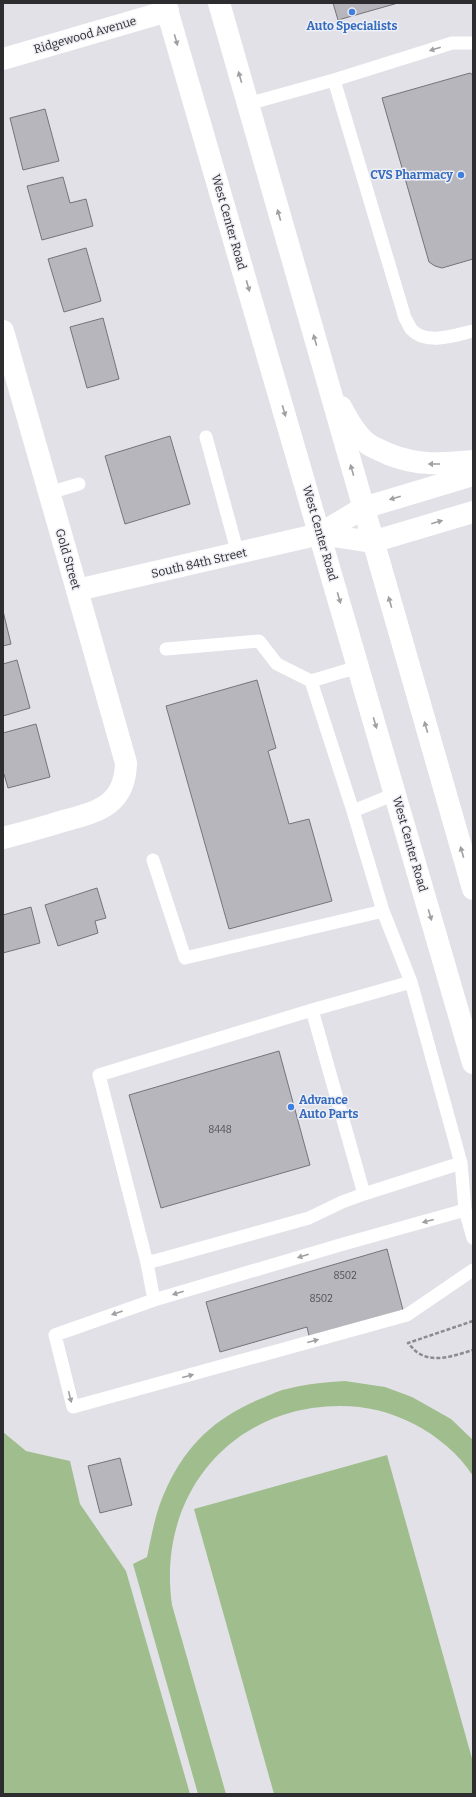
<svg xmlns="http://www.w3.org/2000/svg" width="476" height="1797" viewBox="0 0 476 1797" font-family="Bitter,serif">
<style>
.green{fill:#a0be8d}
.building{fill:#b6b6bc;stroke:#75747a}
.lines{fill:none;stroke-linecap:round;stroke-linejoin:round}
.path{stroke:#8b8b90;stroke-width:2.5;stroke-dasharray:4 2;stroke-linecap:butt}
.service{stroke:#fff;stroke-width:13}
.minor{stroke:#fff;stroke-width:22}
.secondary{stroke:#fff;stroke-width:22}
.primary{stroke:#fff;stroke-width:22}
.oneway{fill:#a0a0a2}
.shop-dot{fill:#3f7fe0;stroke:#efeff6;stroke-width:1.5}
.labels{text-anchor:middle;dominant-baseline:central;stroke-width:3;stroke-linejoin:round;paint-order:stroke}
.number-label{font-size:10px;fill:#4f4f53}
.shop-label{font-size:12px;font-weight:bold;fill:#366cbe;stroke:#efeff6}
.street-label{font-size:12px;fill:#2d2d30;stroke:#efeff6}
</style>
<rect width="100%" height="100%" fill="#e2e1e8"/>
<path class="green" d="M 345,1381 L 385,1387 L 412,1397 L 451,1419 L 473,1440 L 473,1476 C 459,1454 437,1436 414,1424 C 381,1407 349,1403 312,1408 C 215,1423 158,1509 172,1605 L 226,1794 L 198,1794 L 133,1564 L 147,1557 C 152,1533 156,1509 167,1487 C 188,1442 219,1415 265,1397 C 272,1394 280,1390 287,1389 C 306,1384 326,1382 345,1381 Z
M 3,1432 L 26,1451 L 70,1461 L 80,1504 L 126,1571 L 190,1794 L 3,1794 Z
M 387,1455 L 473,1762 L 473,1794 L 274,1794 L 194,1509 Z"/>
<path class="building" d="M 333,3 L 398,3 L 338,20 Z
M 470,73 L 473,75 L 473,259 L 442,268 L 435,266 L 429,262 L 427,255 L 382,98 Z
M 45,109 L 59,161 L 23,170 L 10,118 Z
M 63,177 L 70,203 L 86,199 L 93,226 L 42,240 L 27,186 Z
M 86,248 L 101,301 L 64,312 L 48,259 Z
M 103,318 L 119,379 L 87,388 L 70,327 Z
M 170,436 L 190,504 L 125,524 L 105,456 Z
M 3,611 L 11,644 L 3,646 Z
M 17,660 L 30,708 L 3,716 L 3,664 Z
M 257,680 L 276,748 L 268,751 L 289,824 L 309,819 L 332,901 L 229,929 L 166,706 Z
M 36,724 L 50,777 L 8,788 L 4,774 L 3,775 L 3,733 Z
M 97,888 L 106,918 L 95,921 L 98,933 L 58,946 L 45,905 Z
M 31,907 L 40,943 L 3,953 L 3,915 Z
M 279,1051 L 310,1165 L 161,1208 L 129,1095 Z
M 387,1249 L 403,1310 L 309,1336 L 307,1327 L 220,1352 L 206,1302 Z
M 120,1458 L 132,1505 L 100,1513 L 88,1466 Z"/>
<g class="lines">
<path class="path" d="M 473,1321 L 408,1343 C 412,1347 415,1352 420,1354 C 436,1363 456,1355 473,1350"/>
<path class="service" d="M 334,80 L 452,43 L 473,43
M 248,104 L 334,80 L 405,318 C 407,321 409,326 411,329 C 426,346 455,335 473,331
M 206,437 L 238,554
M 49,493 L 79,484
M 166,649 L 259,641 L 277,664 L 311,681 L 358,667
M 311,681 L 353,811
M 153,860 L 185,958 L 383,911 L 353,811 L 395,794
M 383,911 L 411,982 L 461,1163 L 465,1210 L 473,1238
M 364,1194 L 312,1010 L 411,982
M 465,1210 L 340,1245 L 154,1300 L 55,1335 L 73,1407 L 407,1315 L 473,1270
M 147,1263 L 99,1075 L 312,1010
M 154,1300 L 147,1263 L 309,1218 L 342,1202 L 364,1194 L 461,1163"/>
<path class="minor" d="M 3,59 L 168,11
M 3,838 C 22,833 41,828 60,822 C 96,812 125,807 126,763 L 77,590"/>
<path class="secondary" d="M 3,331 L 77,590 L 320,534"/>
<path class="primary" d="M 165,3 L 473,1063
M 219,3 L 473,889
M 341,407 C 348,420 356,435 368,444 C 374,448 382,451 388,454 C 418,466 441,464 473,461
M 320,534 L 363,508 L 473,475
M 320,534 L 372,542 L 473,512"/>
</g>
<defs><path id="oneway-solid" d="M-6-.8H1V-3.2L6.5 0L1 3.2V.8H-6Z"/></defs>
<g class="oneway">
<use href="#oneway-solid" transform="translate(176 40) rotate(74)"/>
<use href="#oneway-solid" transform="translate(435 49) rotate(163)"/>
<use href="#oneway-solid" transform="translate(240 77) rotate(-106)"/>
<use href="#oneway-solid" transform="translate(279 215) rotate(-106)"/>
<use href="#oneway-solid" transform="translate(248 286) rotate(74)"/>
<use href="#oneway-solid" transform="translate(315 340) rotate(-106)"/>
<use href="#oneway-solid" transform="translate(284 411) rotate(74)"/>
<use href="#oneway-solid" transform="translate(434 464) rotate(-180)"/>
<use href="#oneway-solid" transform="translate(352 470) rotate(-106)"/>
<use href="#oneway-solid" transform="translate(395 498) rotate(164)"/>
<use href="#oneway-solid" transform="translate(437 522) rotate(-16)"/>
<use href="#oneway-solid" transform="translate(339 598) rotate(74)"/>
<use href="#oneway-solid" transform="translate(390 602) rotate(-106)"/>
<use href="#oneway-solid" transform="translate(375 723) rotate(74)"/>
<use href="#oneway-solid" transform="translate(426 727) rotate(-106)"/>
<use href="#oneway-solid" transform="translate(462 852) rotate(-106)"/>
<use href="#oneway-solid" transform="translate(430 915) rotate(74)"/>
<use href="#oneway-solid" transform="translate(428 1221) rotate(165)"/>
<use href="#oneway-solid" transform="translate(303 1256) rotate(163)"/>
<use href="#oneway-solid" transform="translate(178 1293) rotate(163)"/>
<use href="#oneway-solid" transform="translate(117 1313) rotate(161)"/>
<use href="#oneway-solid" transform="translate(313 1341) rotate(-15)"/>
<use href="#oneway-solid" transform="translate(188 1376) rotate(-15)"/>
<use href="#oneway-solid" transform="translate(70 1397) rotate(76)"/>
</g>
<g class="shop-dot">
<circle cx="352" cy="12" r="4"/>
<circle cx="461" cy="175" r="4"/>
<circle cx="291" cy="1107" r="4"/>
</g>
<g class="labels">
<g class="number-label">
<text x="220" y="1130">8448</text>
<text x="345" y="1276">8502</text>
<text x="321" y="1299">8502</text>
</g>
<g class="shop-label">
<text x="352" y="26">Auto Specialists</text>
<text x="453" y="175" text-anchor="end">CVS Pharmacy</text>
<text x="299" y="1100" text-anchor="start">Advance<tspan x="299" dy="14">Auto Parts</tspan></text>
</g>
<g class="street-label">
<text transform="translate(85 35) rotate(-16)">Ridgewood Avenue</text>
<text transform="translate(229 222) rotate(74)">West Center Road</text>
<text transform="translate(320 533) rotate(74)">West Center Road</text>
<text transform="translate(68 559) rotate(74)">Gold Street</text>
<text transform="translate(199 563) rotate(-13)">South 84th Street</text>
<text transform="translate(410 844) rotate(74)">West Center Road</text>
</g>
</g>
<rect width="476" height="1797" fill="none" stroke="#2d2d30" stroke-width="8"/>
</svg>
